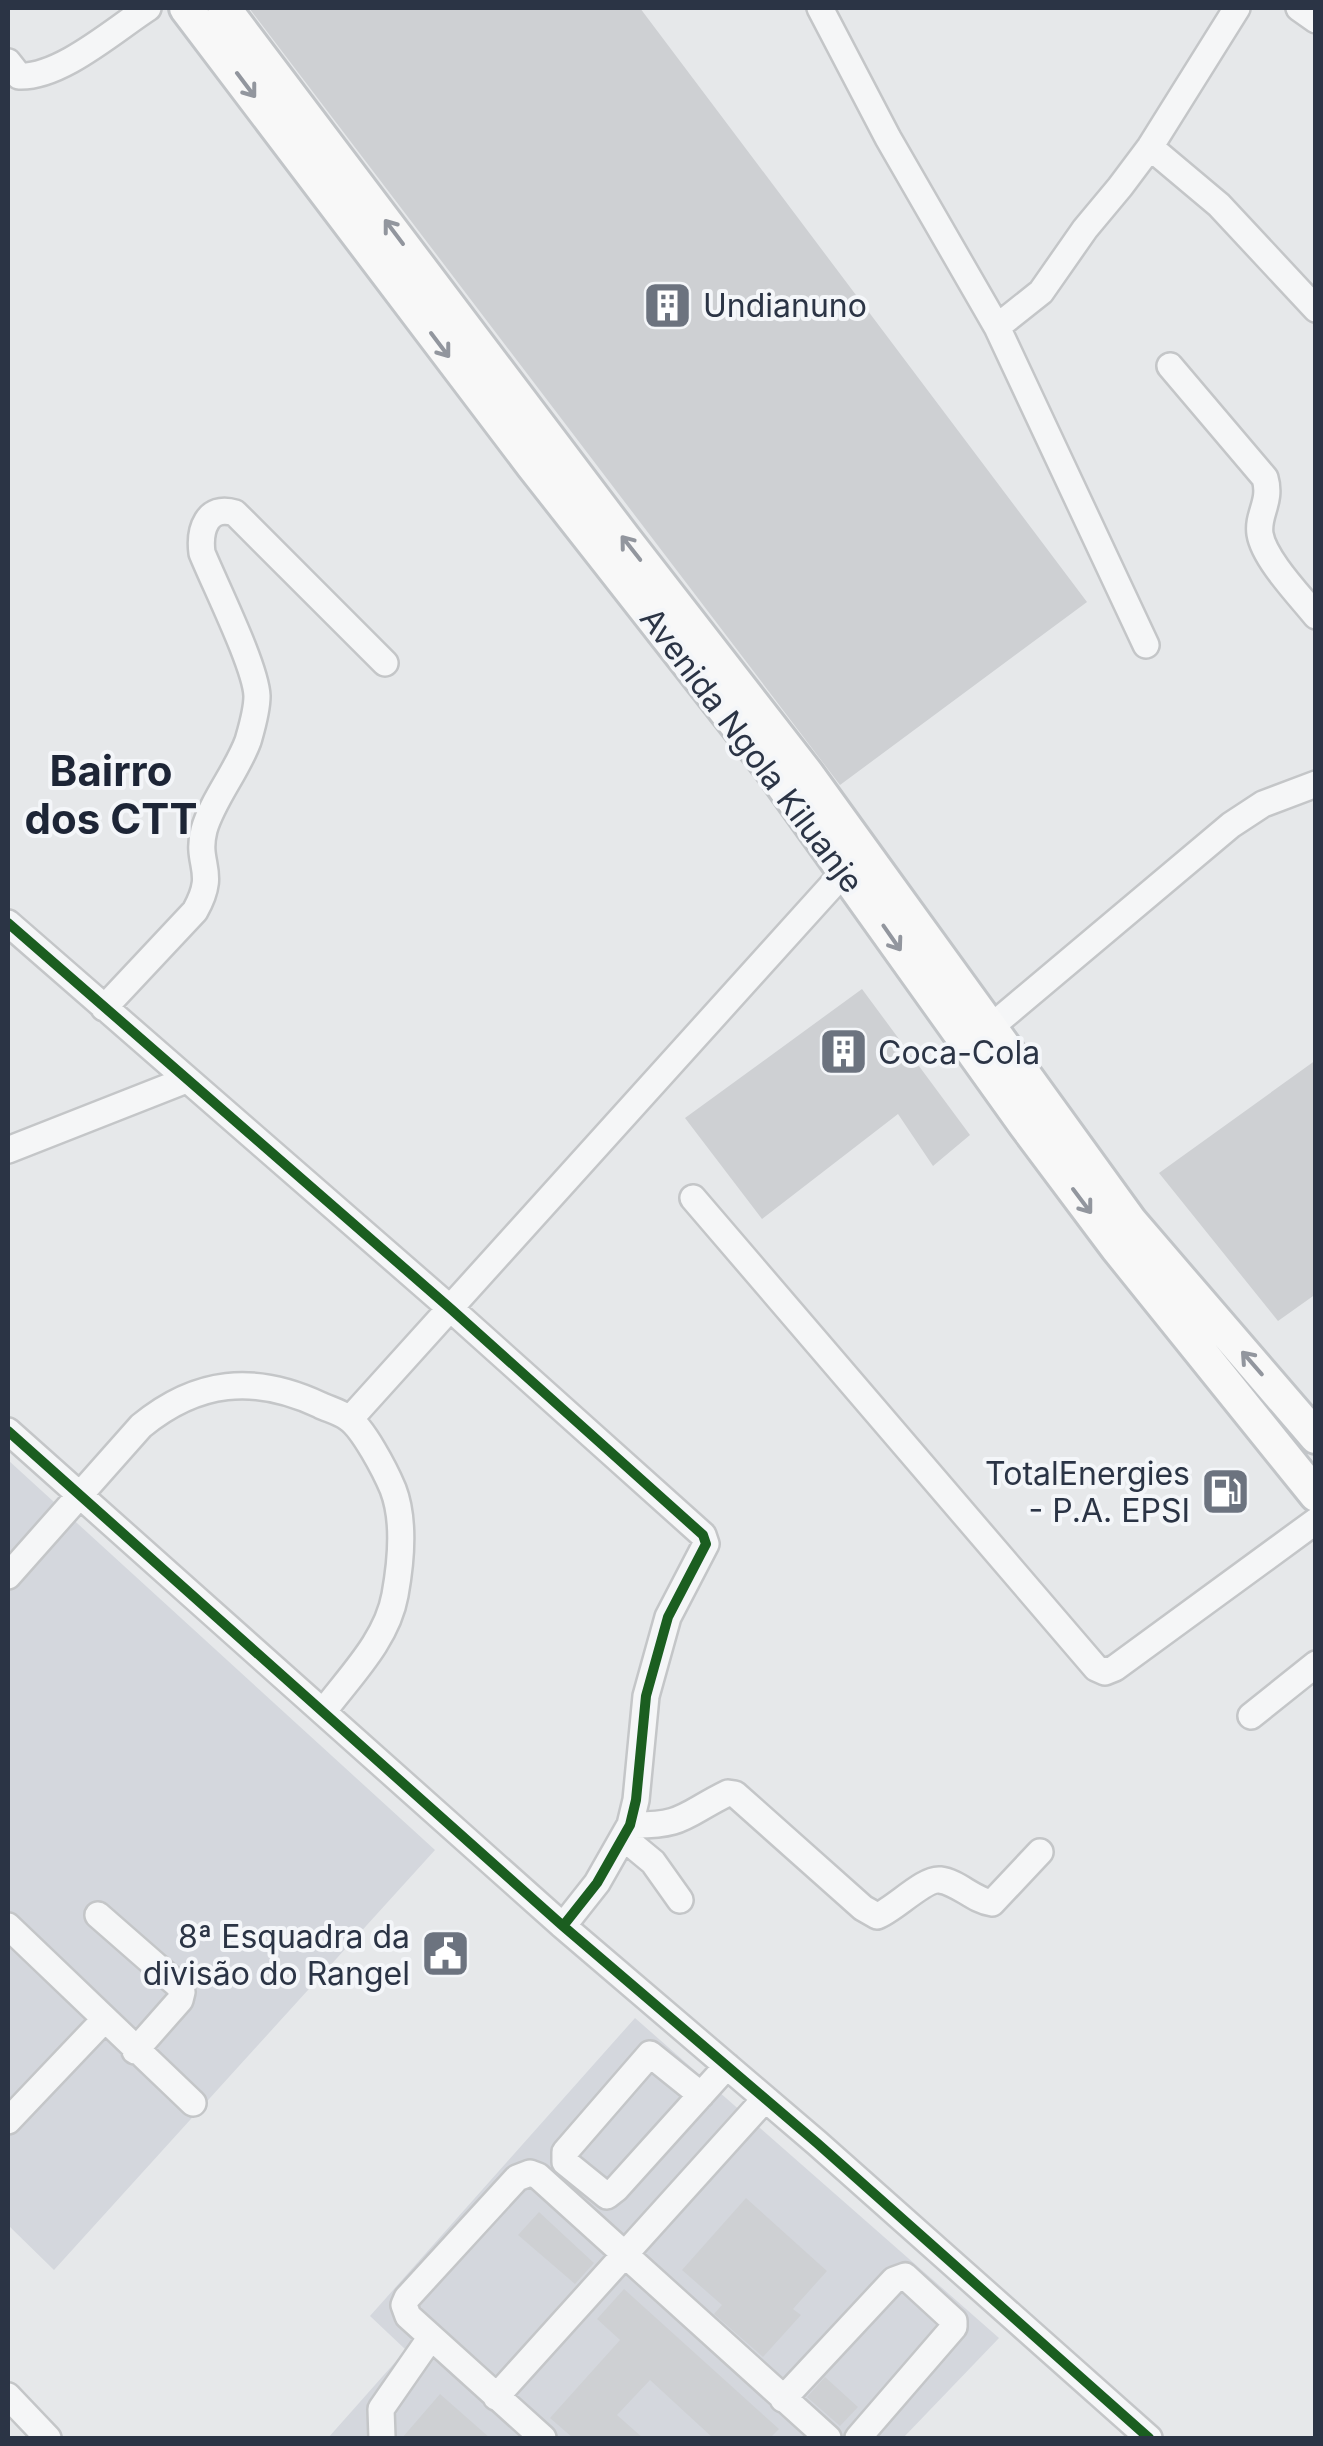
<svg xmlns="http://www.w3.org/2000/svg" width="1323" height="2446" viewBox="0 0 1323 2446" font-family="Inter,sans-serif">
<style>
.built{fill:#d4d7dd}
.building{fill:#ced0d3}
.lines{fill:none;stroke-linecap:round;stroke-linejoin:round}
.minor-casing{stroke:#c4c6c8;stroke-width:30}
.major-casing{stroke:#c2c5c8;stroke-width:38}
.minor{stroke:#f5f6f7;stroke-width:25}
.major{stroke:#f8f8f8;stroke-width:32}
.cycleway-casing{stroke:#f4f6f9;stroke-width:16}
.cycleway{stroke:#1b5e20;stroke-width:10}
.oneway{stroke:#92969e}
.labels{text-anchor:middle;dominant-baseline:central;stroke-width:8;stroke-linejoin:round;paint-order:stroke}
.poi-label{font-size:32px;fill:#2b3445;stroke:#f4f6f9;text-anchor:start}
.street-label{font-size:32px;fill:#2b3445;stroke:#f4f6f9}
.district-label{font-size:42px;font-weight:bold;fill:#1d2536;stroke:#f4f6f9}
</style>
<rect width="100%" height="100%" fill="#e6e8ea"/>
<path class="built" d="M 8,1460 L 435,1850 L 54,2270 L 8,2225 Z
M 635,2018 L 999,2338 L 903,2438 L 328,2438 L 406,2350 L 370,2316 Z"/>
<path class="building" d="M 249,8 L 640,8 L 1087,602 L 840,785 Z
M 862,989 L 970,1135 L 933,1166 L 898,1114 L 762,1219 L 685,1118 Z
M 1316,1060 L 1316,1294 L 1278,1321 L 1159,1173 Z
M 746,2198 L 827,2271 L 793,2309 L 801,2315 L 763,2357 L 714,2314 L 722,2305 L 682,2270 Z
M 539,2212 L 594,2263 L 575,2284 L 518,2235 Z
M 624,2289 L 779,2429 L 770,2438 L 713,2438 L 650,2380 L 617,2415 L 643,2438 L 573,2438 L 550,2418 L 620,2340 L 597,2319 Z
M 825,2377 L 858,2407 L 840,2426 L 807,2397 Z
M 440,2394 L 490,2438 L 402,2438 Z"/>
<g class="lines">
<defs>
<path id="minor" d="M 820,8 L 888,138 L 997,327 L 1146,645
M 1299,8 L 1316,20
M 8,62 L 19,76 C 60,78 114,30 148,8
M 1150,147 L 1219,205 L 1316,309
M 997,327 L 1041,292 L 1085,229 L 1120,187 L 1150,147 L 1237,8
M 1170,366 L 1265,478 C 1272,502 1257,514 1260,534 C 1264,559 1300,596 1316,616
M 8,923 L 451,1309 L 703,1535 L 706,1544 L 668,1617 L 646,1696 L 636,1800 L 630,1825 L 597,1883 L 563,1926
M 104,1008 L 195,911 C 218,870 195,866 204,830 C 212,801 237,771 248,741 C 252,727 257,711 257,696 C 256,667 215,585 202,553 C 199,530 207,504 235,513 L 385,663
M 992,1026 L 1231,825 L 1263,804 L 1316,784
M 8,1150 L 186,1080
M 693,1198 L 1096,1668 L 1105,1672 L 1115,1668 L 1316,1521
M 350,1419 L 845,871
M 8,1431 L 563,1926 L 817,2143 L 1149,2438
M 8,1576 L 141,1426 C 197,1380 254,1374 320,1405 C 328,1409 340,1412 348,1418 C 363,1428 385,1470 393,1489 C 405,1520 401,1562 395,1595 C 387,1640 350,1676 323,1712
M 1251,1716 L 1316,1664
M 630,1825 C 685,1826 683,1815 728,1793 L 735,1794 L 863,1908 L 877,1916 C 894,1910 924,1878 940,1880 C 958,1882 973,1900 992,1903 L 1040,1852
M 624,1838 L 653,1862 L 680,1900
M 98,1915 L 178,1985 L 182,1992 L 180,2000 L 135,2051
M 8,1926 L 193,2103
M 701,2095 L 650,2054 L 565,2152 L 565,2162 L 607,2196 L 616,2189 L 727,2066
M 8,2121 L 104,2020
M 8,2396 L 48,2438
M 496,2397 L 765,2099
M 783,2399 L 894,2280 L 905,2276 L 954,2321 L 954,2327 L 858,2438
M 382,2438 L 381,2409 L 431,2337
M 543,2438 L 408,2316 L 404,2305 L 407,2298 L 517,2178 L 530,2173 L 538,2176 L 828,2438"/>
<path id="major" d="M 186,8 L 533,466 L 770,768 L 1025,1125 L 1117,1248 L 1316,1495
M 224,8 L 624,538 L 808,775 L 1131,1222 L 1316,1437"/>
</defs>
<use href="#minor" class="minor-casing"/>
<use href="#major" class="major-casing"/>
<use href="#minor" class="minor"/>
<use href="#major" class="major"/>
<defs>
<path id="cycleway" d="M 8,923 L 451,1309 L 703,1535 L 706,1544 L 668,1617 L 646,1696 L 636,1800 L 630,1825 L 597,1883 L 563,1926
M 8,1431 L 563,1926 L 817,2143 L 1149,2438"/>
</defs>
<use href="#cycleway" class="cycleway-casing"/>
<use href="#cycleway" class="cycleway"/>
</g>
<defs><path id="oneway-shaft" d="M-6 0H5M1.5-3L5.5 0L1.5 3" fill="none" stroke-width="1.6" stroke-linecap="round" stroke-linejoin="round" transform="scale(2.5)"/></defs>
<g class="oneway">
<use href="#oneway-shaft" transform="translate(246 85) rotate(53)"/>
<use href="#oneway-shaft" transform="translate(394 232) rotate(-127)"/>
<use href="#oneway-shaft" transform="translate(440 345) rotate(53)"/>
<use href="#oneway-shaft" transform="translate(631 548) rotate(-128)"/>
<use href="#oneway-shaft" transform="translate(892 938) rotate(55)"/>
<use href="#oneway-shaft" transform="translate(1082 1201) rotate(53)"/>
<use href="#oneway-shaft" transform="translate(1252 1363) rotate(-131)"/>
</g>
<defs>
<symbol id="building-square" viewBox="-11 -11 22 22"><rect x="-9" y="-9" width="18" height="18" rx="4" fill="#6c737f" stroke="#f4f6f9"/><path d="M-4-6H4V6H1V3H-1V6H-4ZM-2.5-4.3h1.7v1.8h-1.7ZM.8-4.3h1.7v1.8H.8ZM-2.5-1h1.7V.8h-1.7ZM.8-1h1.7V.8H.8Z" fill="#fff"/></symbol>
<symbol id="fuel-square" viewBox="-11 -11 22 22"><rect x="-9" y="-9" width="18" height="18" rx="4" fill="#6c737f" stroke="#f4f6f9"/><path d="M-5.5-6h7V0h2V4h1.3V-2.5L3-4.5l.8-.8L6-3V5H2.5V1h-1V6h-7ZM-4.2-4.7v3.2H.2V-4.7Z" fill="#fff"/></symbol>
<symbol id="civic-square" viewBox="-11 -11 22 22"><rect x="-9" y="-9" width="18" height="18" rx="4" fill="#6c737f" stroke="#f4f6f9"/><path d="M-.6-6.5H3V-4.5H.6V-3L4-1V1h2V6H-6V1h2V-1L-.6-3ZM-1.2 2.5V6h2.4V2.5Z" fill="#fff"/></symbol>
</defs>
<g fill-rule="evenodd">
<use href="#building-square" x="640" y="278" width="55" height="55"/>
<use href="#building-square" x="816" y="1024" width="55" height="55"/>
<use href="#fuel-square" x="1198" y="1464" width="55" height="55"/>
<use href="#civic-square" x="418" y="1926" width="55" height="55"/>
</g>
<g class="labels">
<g class="poi-label">
<text x="703" y="305">Undianuno</text>
<text x="878" y="1052">Coca-Cola</text>
<text x="1190" y="1473" text-anchor="end">TotalEnergies<tspan x="1190" dy="37">- P.A. EPSI</tspan></text>
<text x="410" y="1936" text-anchor="end">8ª Esquadra da<tspan x="410" dy="37">divisão do Rangel</tspan></text>
</g>
<g class="street-label">
<text transform="translate(752 750) rotate(53)">Avenida Ngola Kiluanje</text>
</g>
<g class="district-label">
<text x="111" y="770">Bairro<tspan x="111" dy="48">dos CTT</tspan></text>
</g>
</g>
<rect width="1323" height="2446" fill="none" stroke="#2b3445" stroke-width="20"/>
</svg>
